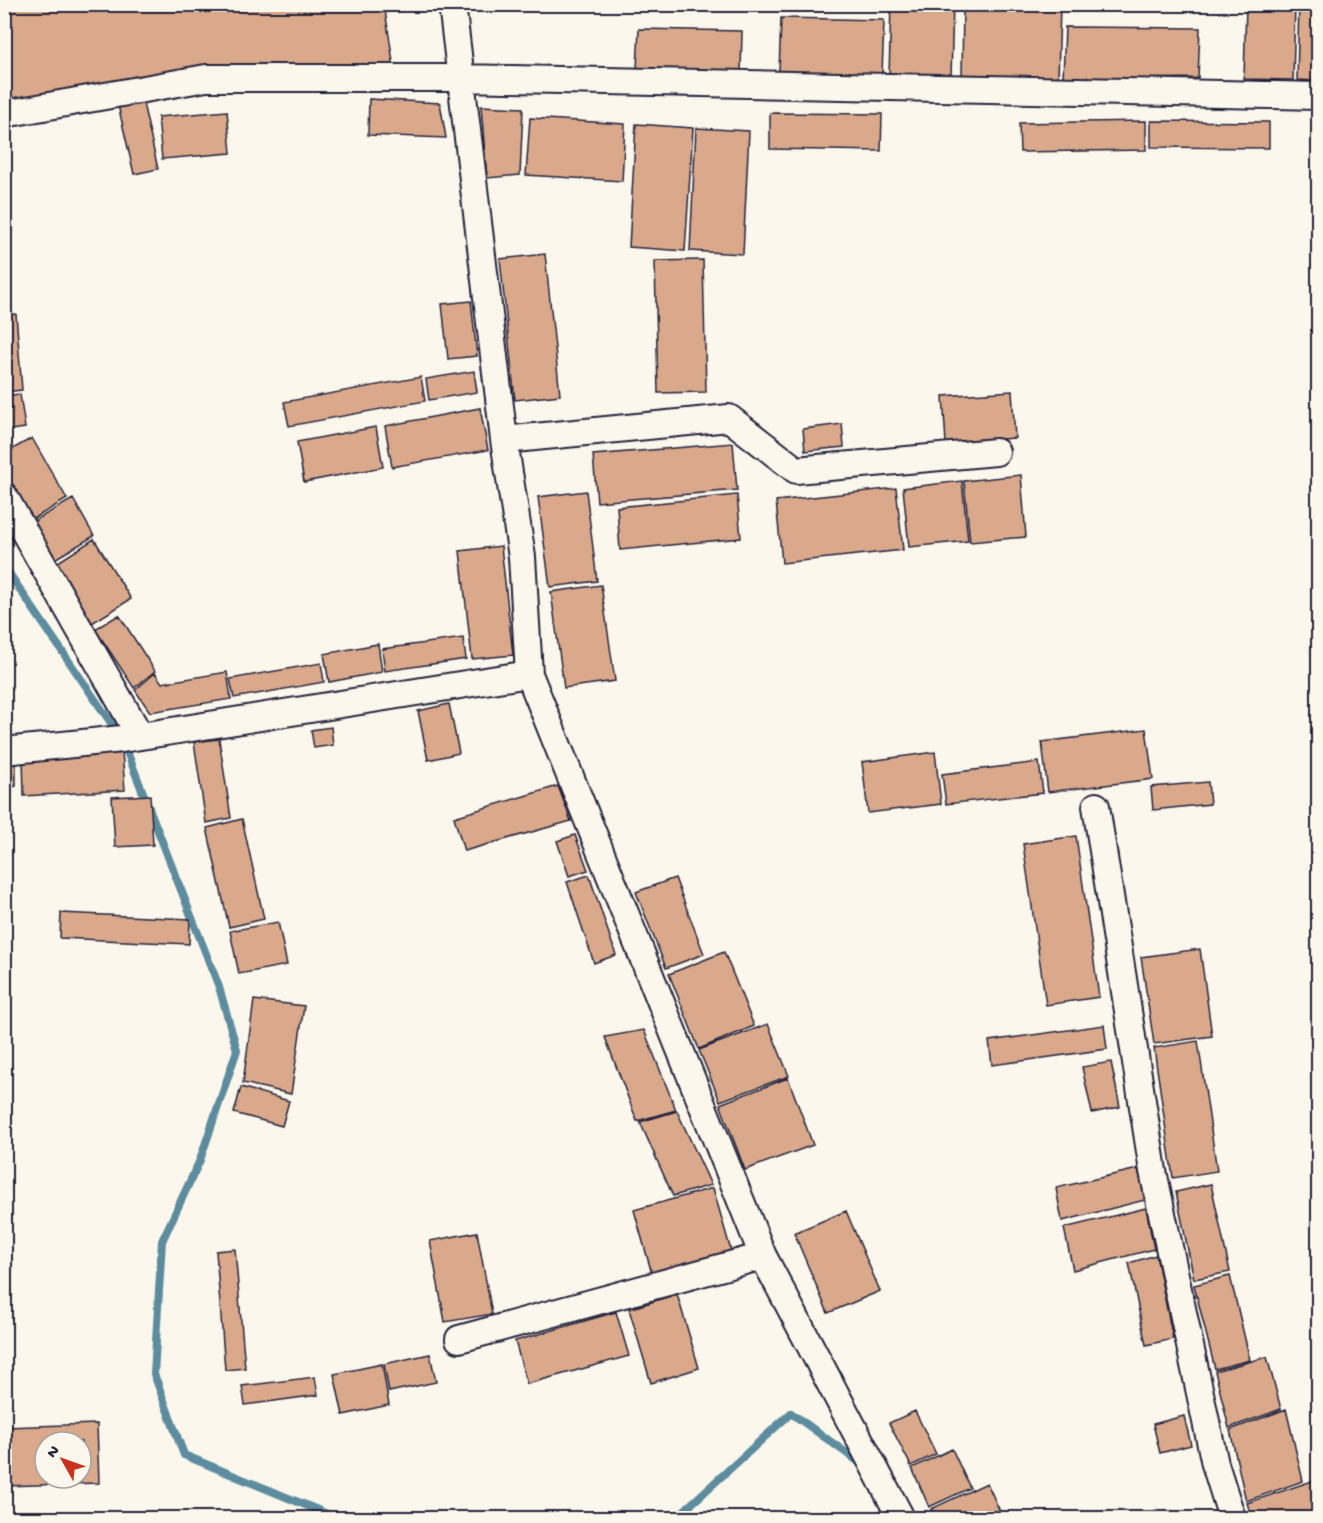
<svg xmlns="http://www.w3.org/2000/svg" width="1323" height="1523" viewBox="0 0 1323 1523" font-family="'Gochi Hand',sans-serif">
<style>
.lines{fill:none;stroke-linecap:round;stroke-linejoin:round}
.stream{stroke:#5d8c9f;stroke-width:8}
.building{fill:#daa98c;stroke:#22223b;stroke-width:1.5;fill-rule:evenodd}
.street-casing{stroke:#22223b;stroke-width:30}
.street{stroke:#fbf7ec;stroke-width:26}
</style>
<rect width="100%" height="100%" fill="#fbf7ec"/>
<filter id="ink" filterUnits="userSpaceOnUse"><feTurbulence type="fractalNoise" baseFrequency=".0167" numOctaves="2"/><feDisplacementMap in="SourceGraphic" scale="12" xChannelSelector="R" yChannelSelector="G"/><feConvolveMatrix kernelMatrix="1 2 1 2 8 2 1 2 1" color-interpolation-filters="sRGB"/></filter>
<g filter="url(#ink)">
<g class="lines">
<path class="stream" d="M 4,566 L 122,739 L 219,987 L 237,1050 L 200,1160 L 162,1241 L 154,1374 L 184,1455 L 337,1518
M 676,1518 L 791,1413 L 863,1465"/>
</g>
<path class="building" d="M 4,4 L 384,4 L 394,68 L 197,69 L 149,75 L 4,104 Z
M 891,4 L 953,4 L 951,77 L 889,76 Z
M 963,4 L 1060,4 L 1058,80 L 962,79 Z
M 1246,4 L 1295,4 L 1293,80 L 1244,79 Z
M 1299,4 L 1318,4 L 1318,81 L 1297,80 Z
M 781,18 L 884,20 L 882,75 L 779,72 Z
M 1065,27 L 1200,28 L 1198,78 L 1063,80 Z
M 639,29 L 742,31 L 741,72 L 637,69 Z
M 142,99 L 158,169 L 134,174 L 118,105 Z
M 369,99 L 440,103 L 446,138 L 368,135 Z
M 481,106 L 523,108 L 520,175 L 487,178 Z
M 227,111 L 231,153 L 162,159 L 158,117 Z
M 770,113 L 882,114 L 881,151 L 770,149 Z
M 530,118 L 625,124 L 622,181 L 526,175 Z
M 1146,121 L 1146,150 L 1020,152 L 1019,123 Z
M 1151,121 L 1269,122 L 1269,148 L 1151,147 Z
M 636,124 L 693,128 L 685,251 L 629,247 Z
M 696,128 L 749,131 L 743,254 L 690,251 Z
M 545,254 L 560,395 L 515,400 L 500,259 Z
M 703,260 L 706,392 L 658,393 L 655,261 Z
M 471,301 L 477,356 L 448,359 L 442,304 Z
M 16,314 L 22,390 L 4,392 L 4,315 Z
M 474,371 L 477,392 L 429,400 L 426,379 Z
M 421,377 L 425,401 L 289,426 L 284,402 Z
M 1012,391 L 1015,438 L 946,443 L 943,396 Z
M 20,394 L 25,428 L 4,431 L 4,396 Z
M 480,408 L 488,450 L 392,467 L 385,426 Z
M 842,424 L 844,447 L 805,451 L 803,429 Z
M 376,427 L 383,467 L 304,482 L 297,442 Z
M 32,438 L 67,499 L 31,520 L 4,474 L 4,454 Z
M 733,443 L 737,490 L 597,502 L 593,455 Z
M 1021,475 L 1026,537 L 970,542 L 964,481 Z
M 962,481 L 968,541 L 909,547 L 903,488 Z
M 896,488 L 903,550 L 782,563 L 776,501 Z
M 586,491 L 597,581 L 550,587 L 538,497 Z
M 737,495 L 741,538 L 620,550 L 617,507 Z
M 73,499 L 94,536 L 53,560 L 32,522 Z
M 94,539 L 131,599 L 92,623 L 55,564 Z
M 501,546 L 513,655 L 472,659 L 460,551 Z
M 601,585 L 615,681 L 564,688 L 551,592 Z
M 119,615 L 155,671 L 134,688 L 95,629 Z
M 463,638 L 466,659 L 385,671 L 382,649 Z
M 378,644 L 382,672 L 329,682 L 324,654 Z
M 321,663 L 324,682 L 234,698 L 230,679 Z
M 227,672 L 231,699 L 150,712 L 135,690 L 155,673 L 162,683 Z
M 449,704 L 459,753 L 428,760 L 418,711 Z
M 331,727 L 333,745 L 314,748 L 311,730 Z
M 1146,729 L 1153,779 L 1048,792 L 1042,742 Z
M 219,739 L 231,818 L 206,823 L 194,742 Z
M 122,751 L 125,790 L 24,796 L 23,757 Z
M 935,752 L 941,804 L 868,813 L 862,762 Z
M 1039,762 L 1043,793 L 946,804 L 942,774 Z
M 16,764 L 16,786 L 4,788 L 4,765 Z
M 1208,782 L 1210,804 L 1153,810 L 1151,787 Z
M 558,786 L 571,821 L 464,851 L 454,817 Z
M 150,795 L 153,845 L 115,847 L 112,797 Z
M 242,819 L 264,919 L 229,927 L 207,828 Z
M 575,835 L 588,870 L 569,876 L 557,841 Z
M 1076,836 L 1099,997 L 1046,1005 L 1023,844 Z
M 589,875 L 616,955 L 594,963 L 567,882 Z
M 675,878 L 704,954 L 666,968 L 636,892 Z
M 61,913 L 190,919 L 189,944 L 60,938 Z
M 278,922 L 287,965 L 239,974 L 230,931 Z
M 1200,949 L 1212,1036 L 1154,1044 L 1141,957 Z
M 724,952 L 754,1026 L 699,1049 L 669,974 Z
M 254,1000 L 304,1006 L 291,1094 L 243,1083 Z
M 768,1024 L 789,1076 L 720,1101 L 699,1050 Z
M 1104,1025 L 1107,1049 L 992,1065 L 989,1041 Z
M 644,1030 L 676,1110 L 637,1121 L 605,1037 Z
M 1198,1041 L 1217,1171 L 1173,1178 L 1154,1048 Z
M 1111,1062 L 1120,1107 L 1092,1113 L 1082,1067 Z
M 788,1078 L 813,1145 L 745,1170 L 720,1104 Z
M 241,1087 L 289,1101 L 282,1126 L 234,1113 Z
M 677,1111 L 711,1185 L 673,1196 L 640,1122 Z
M 1138,1169 L 1145,1200 L 1062,1221 L 1056,1188 Z
M 1211,1184 L 1230,1272 L 1194,1279 L 1176,1192 Z
M 713,1188 L 731,1251 L 652,1274 L 634,1210 Z
M 1146,1208 L 1154,1249 L 1073,1270 L 1064,1228 Z
M 846,1211 L 880,1291 L 828,1313 L 794,1233 Z
M 477,1232 L 492,1314 L 445,1322 L 430,1241 Z
M 235,1249 L 245,1368 L 225,1370 L 216,1251 Z
M 1156,1255 L 1173,1339 L 1146,1345 L 1129,1263 Z
M 1230,1276 L 1250,1360 L 1215,1369 L 1194,1285 Z
M 677,1294 L 699,1368 L 651,1383 L 629,1309 Z
M 616,1312 L 629,1356 L 527,1384 L 515,1341 Z
M 430,1354 L 436,1382 L 389,1392 L 384,1364 Z
M 1267,1357 L 1281,1409 L 1229,1428 L 1215,1371 Z
M 382,1364 L 389,1405 L 343,1415 L 334,1374 Z
M 315,1377 L 318,1395 L 245,1405 L 242,1386 Z
M 1286,1409 L 1303,1481 L 1246,1501 L 1230,1430 Z
M 915,1411 L 936,1454 L 911,1466 L 889,1423 Z
M 1184,1416 L 1191,1445 L 1160,1453 L 1153,1424 Z
M 97,1424 L 99,1483 L 4,1486 L 4,1427 ZM 45,1442 L 81,1442 L 81,1478 L 45,1478 Z
M 952,1449 L 970,1488 L 929,1507 L 912,1468 Z
M 1318,1479 L 1318,1518 L 1252,1518 L 1247,1503 Z
M 987,1483 L 1003,1518 L 935,1518 L 931,1509 Z"/>
<g class="lines">
<defs>
<path id="street" d="M 452,4 L 504,440 L 522,557 L 529,674 L 763,1256 L 901,1518
M 4,114 L 206,78 L 461,78 L 1318,96
M 504,440 L 729,418 L 796,470 L 996,452
M 4,496 L 140,736
M 4,751 L 122,739 L 529,674
M 1096,806 L 1153,1171 L 1215,1464 L 1232,1518
M 459,1339 L 763,1256"/>
</defs>
<use href="#street" class="street-casing"/>
<use href="#street" class="street"/>
</g>
</g>
<rect width="1323" height="1523" fill="none" stroke="#fbf7ec" stroke-width="24"/>
<rect x="12" y="12" width="1299" height="1499" fill="none" stroke="#22223b" stroke-width="2" filter="url(#ink)"/>
<g transform="translate(63 1460) rotate(310)"><circle r="28" fill="#fbf7ec" stroke="#a4a2a5" stroke-width="1.5"/>
<path d="M0-4.5L10 22L0 15L-10 22Z" fill="#c8321e"/>
<text y="-9" font-size="16" font-weight="bold" text-anchor="middle" fill="#22223b">N</text>
</g>
</svg>
